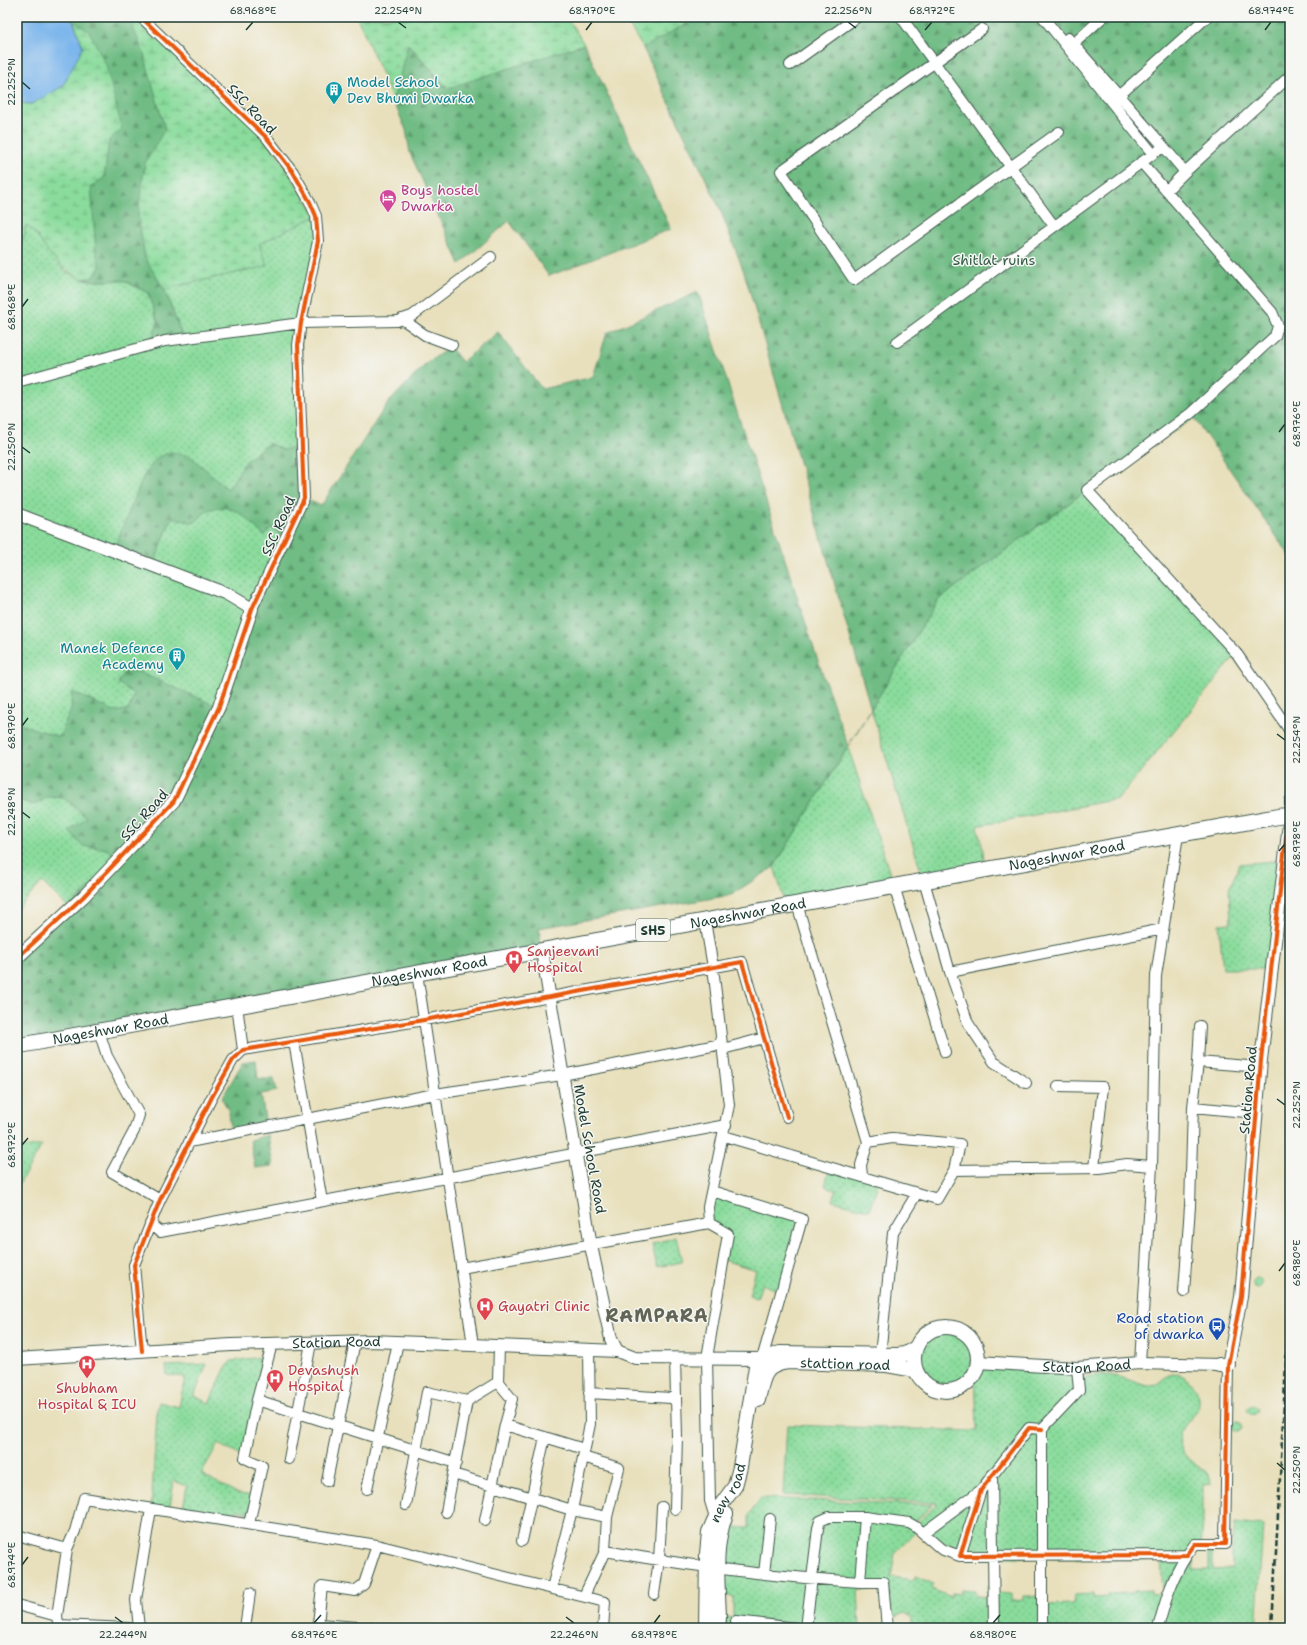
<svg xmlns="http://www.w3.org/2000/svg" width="1307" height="1645" viewBox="0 0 1307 1645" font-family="'Shantell Sans',sans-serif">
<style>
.green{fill:url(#green-dots);stroke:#548c68}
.forest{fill:url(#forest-firs);stroke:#477c5c}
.wetland{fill:url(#wetland-marsh);stroke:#548c68}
.water{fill:#7ab5ec;stroke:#4c7990}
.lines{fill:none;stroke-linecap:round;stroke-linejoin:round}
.minor-casing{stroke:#3d5548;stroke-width:12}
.tertiary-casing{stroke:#3d5548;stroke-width:14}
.secondary-casing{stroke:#3d5548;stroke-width:16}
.primary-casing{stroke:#3d5548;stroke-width:17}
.minor{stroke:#fff;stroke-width:10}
.tertiary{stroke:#fff;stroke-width:12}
.secondary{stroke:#fff;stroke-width:14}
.primary{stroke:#fff;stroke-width:15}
.rail{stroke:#1f3d34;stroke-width:2.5;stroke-dasharray:6 3;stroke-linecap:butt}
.cycleway-casing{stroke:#f6f6f2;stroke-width:6}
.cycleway{stroke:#e8590c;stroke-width:4}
.ticks{fill:none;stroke:#1f3d34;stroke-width:1.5}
.labels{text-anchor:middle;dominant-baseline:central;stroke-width:3;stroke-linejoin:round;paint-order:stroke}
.shield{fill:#f6f6f2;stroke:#60746d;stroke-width:1}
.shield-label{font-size:13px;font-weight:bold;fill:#1f3d34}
.culture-label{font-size:14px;fill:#0d838f;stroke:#f6f6f2;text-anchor:start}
.street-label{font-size:14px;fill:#1f3d34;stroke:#f6f6f2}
.hotel-label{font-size:14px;fill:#b23c85;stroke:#f6f6f2;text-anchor:start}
.park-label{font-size:14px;fill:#345d49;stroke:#f6f6f2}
.health-label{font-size:14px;fill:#be3a42;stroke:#f6f6f2;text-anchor:start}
.transit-label{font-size:14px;fill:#164399;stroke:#f6f6f2;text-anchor:end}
.district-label{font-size:18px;font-weight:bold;letter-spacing:1px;fill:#626657;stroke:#f6f6f2}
.neatline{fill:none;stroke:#1f3d34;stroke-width:1.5}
.ticks-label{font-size:10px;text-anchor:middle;fill:#1f3d34}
</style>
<defs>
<pattern id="green-dots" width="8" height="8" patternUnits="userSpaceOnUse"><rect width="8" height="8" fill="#8adc9c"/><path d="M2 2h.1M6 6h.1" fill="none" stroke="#70b480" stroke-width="1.8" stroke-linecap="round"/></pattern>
<pattern id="forest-firs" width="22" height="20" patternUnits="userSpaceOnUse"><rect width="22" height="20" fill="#6fbc84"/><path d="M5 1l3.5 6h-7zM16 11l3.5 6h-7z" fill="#5b9a6d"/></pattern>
<pattern id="wetland-marsh" width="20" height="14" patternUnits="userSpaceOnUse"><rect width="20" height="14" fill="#8adc9c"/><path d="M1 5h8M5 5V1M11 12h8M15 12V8" fill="none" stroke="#70b480"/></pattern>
</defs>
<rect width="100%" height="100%" fill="#f6f6f2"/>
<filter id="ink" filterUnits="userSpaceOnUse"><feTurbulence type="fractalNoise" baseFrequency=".025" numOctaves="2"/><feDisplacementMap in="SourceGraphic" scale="8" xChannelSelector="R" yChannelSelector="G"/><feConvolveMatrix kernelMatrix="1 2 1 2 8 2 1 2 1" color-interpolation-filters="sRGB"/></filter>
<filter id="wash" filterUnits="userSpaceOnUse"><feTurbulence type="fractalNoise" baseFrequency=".012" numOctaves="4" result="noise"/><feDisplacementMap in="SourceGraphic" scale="16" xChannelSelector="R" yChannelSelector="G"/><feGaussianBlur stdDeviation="0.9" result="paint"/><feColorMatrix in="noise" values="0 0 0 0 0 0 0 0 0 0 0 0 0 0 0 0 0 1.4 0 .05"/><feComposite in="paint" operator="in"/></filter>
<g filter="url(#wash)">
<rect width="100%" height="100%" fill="#e8e0bc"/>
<path class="green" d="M 316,216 L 318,241 L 301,323 L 304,498 L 219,708 L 174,801 L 70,909 L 42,882 L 17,910 L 17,251 L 25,234 L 26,225 L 33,229 L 46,249 L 66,272 L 82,279 L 98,281 L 123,280 L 148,293 L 158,322 L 151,344 L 183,338 L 164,289 L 267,266 L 259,244 Z
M 1087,490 L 1237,654 L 1118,799 L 977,826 L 983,850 L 985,870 L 924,881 L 871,709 L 938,600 Z
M 848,747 L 894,886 L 786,906 L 774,867 Z
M 1284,860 L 1272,969 L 1223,969 L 1219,924 L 1231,923 L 1229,889 L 1240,864 Z
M 42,1145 L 17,1188 L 17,1149 Z
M 830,1166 L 879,1181 L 869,1210 L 833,1201 L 836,1190 L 825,1186 Z
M 712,1191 L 802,1219 L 781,1292 L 762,1284 L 757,1298 L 749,1295 L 756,1270 L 723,1260 L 728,1234 L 709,1223 Z
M 676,1237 L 682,1262 L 657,1267 L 652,1244 Z
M1252 1283a5 5 0 1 1 10 0a5 5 0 1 1-10 0Z
M920 1359a26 26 0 1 1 52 0a26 26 0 1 1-52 0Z
M 269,1356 L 245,1458 L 218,1444 L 201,1474 L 239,1494 L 255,1496 L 250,1513 L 237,1510 L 235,1521 L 182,1514 L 187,1486 L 174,1481 L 169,1512 L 151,1509 L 157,1414 L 159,1402 L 179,1407 L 185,1377 L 167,1375 L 166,1366 L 207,1364 L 194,1396 L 209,1403 L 224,1371 L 231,1361 Z
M 978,1362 L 1077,1368 L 1078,1379 C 1098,1374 1110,1373 1129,1380 C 1135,1381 1143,1386 1149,1386 C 1161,1386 1163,1373 1176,1374 C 1183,1375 1189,1379 1193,1385 C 1214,1414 1174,1421 1180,1444 C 1184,1460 1197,1465 1209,1474 L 1211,1484 L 1203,1485 L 1203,1523 L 1201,1544 L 1193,1549 L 1193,1569 L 1209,1569 L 1209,1553 L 1213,1553 L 1213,1570 L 1232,1569 L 1232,1551 L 1235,1523 L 1263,1526 L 1256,1628 L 913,1628 L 911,1617 L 905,1613 L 896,1617 L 891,1613 L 889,1589 L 858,1590 L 860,1628 L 722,1628 L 727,1617 L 733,1618 L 733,1597 L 720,1595 L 726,1513 L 733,1519 L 732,1527 L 749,1528 L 749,1515 L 761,1498 L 932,1505 L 914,1523 L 915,1533 L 895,1553 L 891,1577 L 914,1580 L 915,1576 L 934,1584 L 932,1589 L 951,1597 L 952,1593 L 960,1594 L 961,1589 L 975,1590 L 976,1596 L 988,1597 L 987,1586 L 997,1587 L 997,1593 L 1011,1594 L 1011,1601 L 1024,1600 L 1024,1596 L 1038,1596 L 1042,1605 L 1073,1604 L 1074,1595 L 1093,1594 L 1093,1598 L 1109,1597 L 1109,1594 L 1134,1593 L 1134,1591 L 1151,1590 L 1151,1594 L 1163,1593 L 1161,1560 L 960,1556 L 918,1522 L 937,1503 L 783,1495 L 787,1425 L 977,1431 L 975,1373 Z
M1247.5 1410a4.5 4.5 0 1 1 9 0a4.5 4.5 0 1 1-9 0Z
M1232 1426a5 5 0 1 1 10 0a5 5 0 1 1-10 0Z"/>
<path class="forest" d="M 64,17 L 129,17 L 144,54 L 165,129 L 145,163 L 138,214 L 145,258 L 164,289 L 183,338 L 150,345 L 158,322 L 148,293 L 123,280 L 98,281 L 82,279 L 93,277 L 100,267 L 96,252 L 91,186 L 104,178 L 109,140 L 89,31 Z
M 698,17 L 1290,17 L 1290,556 L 1194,418 L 1087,490 L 938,600 L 774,867 L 731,895 L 539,928 L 542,951 L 17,1046 L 17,957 L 119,859 L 107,849 L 82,846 L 69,831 L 87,818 L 64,798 L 48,797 L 34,805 L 19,800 C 14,789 18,774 21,763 L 17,760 L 17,723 L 59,737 L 71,710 L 72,692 L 116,712 L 129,709 L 134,694 L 118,683 L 128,667 L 219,707 L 211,726 L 226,707 L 252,609 L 285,538 L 271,528 L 264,536 C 249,521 235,502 211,509 C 205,511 199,519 194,523 L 172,517 L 152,569 L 113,551 L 145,473 L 158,457 L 171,452 L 190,456 L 228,489 L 247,460 L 269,443 L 283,450 L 302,446 L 304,498 L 321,506 L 387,404 L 427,363 L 450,347 L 462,362 L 498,332 L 542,389 L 593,377 L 607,333 L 698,292 L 816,655 L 848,746 L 871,709 L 744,272 L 720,209 L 643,48 Z
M 407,44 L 448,88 L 584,44 L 671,229 L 549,276 L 509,221 L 460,264 L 410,153 L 406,130 L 393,100 Z
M 256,1060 L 258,1079 L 274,1079 L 277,1091 L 261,1094 L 266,1125 L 231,1131 L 229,1112 L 222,1098 L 243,1062 Z
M 268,1135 L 273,1166 L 255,1168 L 250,1140 Z"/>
<path class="wetland" d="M 129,17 L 141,17 L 267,138 L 316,216 L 259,244 L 267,266 L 164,289 L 145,258 L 138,214 L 145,163 L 165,129 L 144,54 Z
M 357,17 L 567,17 L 584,44 L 448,88 L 408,44 L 393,100 Z
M 624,17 L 698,17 L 643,48 Z
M 73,21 L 89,31 L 106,65 L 122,129 L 109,140 L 104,178 L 91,186 L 96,252 L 100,267 L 93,277 L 82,279 C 67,272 56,262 46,249 C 39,240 36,231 26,225 L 25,234 L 17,251 L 17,103 L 32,104 L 83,47 Z"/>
<path class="water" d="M 17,17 L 64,17 L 73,21 L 83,47 L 63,86 L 32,104 L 17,103 Z"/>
</g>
<g filter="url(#ink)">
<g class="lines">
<defs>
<path id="minor" d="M 141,17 L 267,138 L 293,172 L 310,202 L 316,216 L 318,241 L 301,323 L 298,345 L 304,498 L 252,609
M 901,17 L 1054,226
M 982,29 L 781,171 L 854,280 L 1059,132
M 1068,38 L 1164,147
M 1069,48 L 1103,17
M 790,65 L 857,17
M 1114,100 L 1207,17
M 1159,150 L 1164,147 L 1185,172 L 1166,191
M 1141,162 L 1272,312 L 1278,326 L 1275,336 L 1191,413 L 1087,490 L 1237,654 L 1290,731
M 1185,172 L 1290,76
M 402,319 L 425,335 L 452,345
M 897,342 L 1153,154 L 1043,17
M 17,382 L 165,341 L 301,323 L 397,321 L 412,316 L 491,257
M 1290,816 L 1290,801
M 924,881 L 950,972 L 1163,929
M 894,886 L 945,1052
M 797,904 L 868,1142
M 705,921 L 713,967 L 729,1105 L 708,1207 L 709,1223 L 728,1234 L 707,1358 L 710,1501 L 715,1517 L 718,1518
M 950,972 L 968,1023 L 994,1062 L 1026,1083
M 417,973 L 473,1345
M 237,1006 L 243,1050
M 99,1031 L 107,1056 L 139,1115 L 134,1131 L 112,1172 L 160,1200
M 294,1042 L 322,1201
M 723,1049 L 764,1038
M 1198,1062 L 1200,1026
M 1058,1086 L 1103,1087 L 1094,1168
M 1256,1113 L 1193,1107 L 1198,1062 L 1260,1067
M 724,1136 L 937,1199 L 954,1170 L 960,1144 L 892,1138 L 868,1142 L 861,1165 L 862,1176
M 189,1142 L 435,1094 L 562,1075 L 722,1044
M 1152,1166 L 1156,976 L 1178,835
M 954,1170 L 1100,1168 L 1127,1164 L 1152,1166 L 1140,1363
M 712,1191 L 802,1219 L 762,1359
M 150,1224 L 160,1232 L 726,1125
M 461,1268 L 709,1223
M 1184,1292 L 1190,1206 L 1193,1107
M 272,1344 L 257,1400 L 456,1463
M 499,1346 L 498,1382 L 512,1399 L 505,1425 L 584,1449
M 589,1350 L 590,1424 L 572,1510 L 607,1517 L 605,1551 C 690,1566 774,1577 860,1582 L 865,1517
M 142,1351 L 134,1265 L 160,1200 L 212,1097 L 233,1060 L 243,1050 L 424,1020 L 742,962 L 787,1117
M 880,1355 L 893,1233 L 917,1193
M 675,1358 L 677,1436 L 675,1509
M 498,1382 L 467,1401 L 453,1474 L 572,1510 L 552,1588
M 589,1393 L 671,1398 L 676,1401
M 1042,1429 L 1029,1428 L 981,1490 L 960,1556 L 1187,1555 L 1195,1544 L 1225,1544 L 1228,1365
M 583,1457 L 619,1468 L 607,1517
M 289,1459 L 311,1343
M 992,1475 L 994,1628
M 327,1481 L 355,1341
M 367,1489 L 398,1342
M 406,1505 L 427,1392 L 467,1401
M 446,1512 L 453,1474
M 485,1520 L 505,1425
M 249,1524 L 262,1466 L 245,1458 L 257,1400
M 923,1533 L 981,1490
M 17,1535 L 67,1549
M 522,1541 L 545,1437
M 764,1574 L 770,1519
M 860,1582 L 883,1582 L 887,1628
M 654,1594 L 659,1560 L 662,1507
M 584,1596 L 605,1551
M 17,1605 L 57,1616
M 736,1621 L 797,1628
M 318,1624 L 322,1586 L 355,1591 L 364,1584 L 377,1545
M 58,1625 L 129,1628
M 59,1628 L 57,1616 L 67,1549 L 75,1531 L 84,1498 L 377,1545 L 605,1602 L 603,1628
M 139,1628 L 136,1600 L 151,1509
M 245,1628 L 250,1593
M 318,1628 L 318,1624 L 371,1628
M 806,1628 L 818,1528 L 820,1521 L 829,1517 L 865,1517 L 909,1523 L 916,1527 L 941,1549 L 960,1556
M 1042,1628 L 1042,1429 L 1079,1390 L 1077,1368
M 1158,1628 C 1165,1602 1172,1577 1187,1555"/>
<g id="tertiary">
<path d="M 17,514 L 227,594 L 252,609 L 219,707 L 174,801 L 83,897 L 17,958"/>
<path d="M 542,951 L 591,1246 L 611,1339 L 617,1351"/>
<path id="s1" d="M 17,1359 L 231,1345 L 371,1341 L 617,1351 L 635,1358 L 762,1359"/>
<path id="s2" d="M 978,1362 L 1077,1368 L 1140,1363 L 1219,1365"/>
<path d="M 1228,1365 L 1241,1297 L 1261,1060 L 1290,816"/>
</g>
<g id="secondary">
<circle cx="946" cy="1359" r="32"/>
<path d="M 1219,1365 L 1228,1365"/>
<path id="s3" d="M 758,1400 C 763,1378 763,1365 788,1362 L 887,1365 L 915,1370"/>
<path id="s4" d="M 706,1628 L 707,1554 L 709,1532 L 721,1505 L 735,1486 L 740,1467 L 756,1366 L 762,1359 L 780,1353 L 897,1355 L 905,1354 L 915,1348"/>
<path d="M 718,1628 L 719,1617 C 718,1583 713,1547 726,1514"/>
</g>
<g id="primary">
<path id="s5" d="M 17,1046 L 1281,816 L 1290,816"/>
</g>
</defs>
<use href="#minor" class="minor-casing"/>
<use href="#tertiary" class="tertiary-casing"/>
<use href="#secondary" class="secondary-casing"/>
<use href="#primary" class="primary-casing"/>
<use href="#minor" class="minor"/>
<use href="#tertiary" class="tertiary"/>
<use href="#secondary" class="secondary"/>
<use href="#primary" class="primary"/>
<path class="rail" d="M 1272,1628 L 1290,1288"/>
<defs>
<path id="cycleway" d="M 17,958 L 83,897 L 174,801 L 219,707 L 252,609 L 304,498 L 298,345 L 301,323 L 318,241 L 316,216 L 310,202 L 293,172 L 267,138 L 141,17
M 142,1351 L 134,1265 L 160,1200 L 212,1097 L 233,1060 L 243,1050 L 424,1020 L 742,962 L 787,1117
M 1042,1429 L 1029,1428 L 981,1490 L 960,1556 L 1187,1555 L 1195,1544 L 1225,1544 L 1228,1365 L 1241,1297 L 1261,1060 L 1290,801"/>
</defs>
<use href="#cycleway" class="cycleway-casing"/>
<use href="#cycleway" class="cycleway"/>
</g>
</g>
<path class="ticks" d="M 398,22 L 406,28M 848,22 L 856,28M 246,30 L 253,22M 586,30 L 592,22M 925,30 L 932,22M 1265,30 L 1271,22M 22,82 L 30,89M 22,307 L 28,299M 1279,432 L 1285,424M 22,447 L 30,453M 22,726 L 28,718M 1277,734 L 1285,740M 22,812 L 30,818M 1279,851 L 1285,844M 1277,1099 L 1285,1105M 22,1145 L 28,1138M 1279,1271 L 1285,1263M 1277,1463 L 1285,1470M 22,1565 L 28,1557M 115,1617 L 123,1623M 566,1617 L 574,1623M 314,1623 L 321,1615M 654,1623 L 660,1615M 993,1623 L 1000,1615"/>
<defs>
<symbol id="building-pin" viewBox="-11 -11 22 30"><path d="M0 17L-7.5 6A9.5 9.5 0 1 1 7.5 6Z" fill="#0f9aa8" stroke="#f6f6f2"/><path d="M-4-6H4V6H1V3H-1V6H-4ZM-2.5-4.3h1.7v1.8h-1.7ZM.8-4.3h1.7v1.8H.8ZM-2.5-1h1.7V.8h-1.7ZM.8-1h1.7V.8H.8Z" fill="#fff"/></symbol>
<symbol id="hotel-pin" viewBox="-11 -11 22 30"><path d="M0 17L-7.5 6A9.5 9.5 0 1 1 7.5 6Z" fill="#d1479c" stroke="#f6f6f2"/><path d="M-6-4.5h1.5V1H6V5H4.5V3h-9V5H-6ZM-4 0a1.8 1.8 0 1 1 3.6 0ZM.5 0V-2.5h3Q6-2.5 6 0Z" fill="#fff"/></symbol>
<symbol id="hospital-pin" viewBox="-11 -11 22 30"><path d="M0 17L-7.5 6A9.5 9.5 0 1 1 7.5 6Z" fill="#e0444e" stroke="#f6f6f2"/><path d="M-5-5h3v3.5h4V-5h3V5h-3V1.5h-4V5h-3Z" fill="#fff"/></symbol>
<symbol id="bus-pin" viewBox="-11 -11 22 30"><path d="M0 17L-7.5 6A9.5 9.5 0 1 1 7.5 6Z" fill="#1a4fb4" stroke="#f6f6f2"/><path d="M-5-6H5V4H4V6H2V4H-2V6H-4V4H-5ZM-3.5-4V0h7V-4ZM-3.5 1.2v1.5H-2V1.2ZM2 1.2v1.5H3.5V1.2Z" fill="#fff"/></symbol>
</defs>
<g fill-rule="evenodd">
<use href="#building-pin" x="324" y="80" width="20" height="27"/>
<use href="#hotel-pin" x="378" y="188" width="20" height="27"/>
<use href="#building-pin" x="167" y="646" width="20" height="27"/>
<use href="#hospital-pin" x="504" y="949" width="20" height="27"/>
<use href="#hospital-pin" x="475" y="1296" width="20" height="27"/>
<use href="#bus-pin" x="1207" y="1316" width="20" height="27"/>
<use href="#hospital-pin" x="77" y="1354" width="20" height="27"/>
<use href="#hospital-pin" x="265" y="1368" width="20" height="27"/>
</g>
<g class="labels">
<rect class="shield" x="636" y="919" width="34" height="22" rx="3"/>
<g class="shield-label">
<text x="653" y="930">SH5</text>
</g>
<g class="culture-label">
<text x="347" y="82">Model School<tspan x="347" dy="16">Dev Bhumi Dwarka</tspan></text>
<text x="164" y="648" text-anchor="end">Manek Defence<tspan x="164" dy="16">Academy</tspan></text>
</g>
<g class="street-label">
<text transform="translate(252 109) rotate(46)">SSC Road</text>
<text transform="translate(278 526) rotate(-66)">SSC Road</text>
<text transform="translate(144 815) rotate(-48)">SSC Road</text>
<text stroke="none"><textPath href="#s5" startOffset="1067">Nageshwar Road</textPath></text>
<text stroke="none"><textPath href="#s5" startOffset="743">Nageshwar Road</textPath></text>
<text stroke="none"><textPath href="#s5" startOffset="419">Nageshwar Road</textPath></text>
<text stroke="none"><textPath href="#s5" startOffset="95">Nageshwar Road</textPath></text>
<text transform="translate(1248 1090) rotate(-85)">Station Road</text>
<text transform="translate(590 1149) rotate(80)">Model School Road</text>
<text stroke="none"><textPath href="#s1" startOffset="320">Station Road</textPath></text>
<text stroke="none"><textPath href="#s3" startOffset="111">stattion road</textPath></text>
<text stroke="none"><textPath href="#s2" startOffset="109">Station Road</textPath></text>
<text stroke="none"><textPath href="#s4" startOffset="140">new road</textPath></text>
</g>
<g class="hotel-label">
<text x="401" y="190">Boys hostel<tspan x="401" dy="16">Dwarka</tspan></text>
</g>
<g class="park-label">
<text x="994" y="260">Shitlat ruins</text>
</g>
<g class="health-label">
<text x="527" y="951">Sanjeevani<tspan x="527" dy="16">Hospital</tspan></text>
<text x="498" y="1306">Gayatri Clinic</text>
<text x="288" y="1370">Devashush<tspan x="288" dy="16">Hospital</tspan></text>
<text x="87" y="1388" text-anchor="middle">Shubham<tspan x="87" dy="16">Hospital &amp; ICU</tspan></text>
</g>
<g class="transit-label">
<text x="1204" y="1318">Road station<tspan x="1204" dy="16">of dwarka</tspan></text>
</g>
<g class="district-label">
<text x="657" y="1316">RAMPARA</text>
</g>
</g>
<rect width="1307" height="1645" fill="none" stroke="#f6f6f2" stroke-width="44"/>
<rect x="22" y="22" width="1263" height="1601" class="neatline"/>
<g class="ticks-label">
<text x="253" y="14">68.968°E</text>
<text x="398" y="14">22.254°N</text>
<text x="592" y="14">68.970°E</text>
<text x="848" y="14">22.256°N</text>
<text x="932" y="14">68.972°E</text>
<text x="1271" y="14">68.974°E</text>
<text transform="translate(11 82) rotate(-90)" y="4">22.252°N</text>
<text transform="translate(11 307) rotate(-90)" y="4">68.968°E</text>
<text transform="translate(1296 424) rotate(-90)" y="4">68.976°E</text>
<text transform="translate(11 447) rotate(-90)" y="4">22.250°N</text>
<text transform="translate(11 726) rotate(-90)" y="4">68.970°E</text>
<text transform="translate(1296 740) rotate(-90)" y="4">22.254°N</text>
<text transform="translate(11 812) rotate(-90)" y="4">22.248°N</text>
<text transform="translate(1296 844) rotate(-90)" y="4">68.978°E</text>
<text transform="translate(1296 1105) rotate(-90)" y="4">22.252°N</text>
<text transform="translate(11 1145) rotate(-90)" y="4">68.972°E</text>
<text transform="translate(1296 1263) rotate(-90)" y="4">68.980°E</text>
<text transform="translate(1296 1470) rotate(-90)" y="4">22.250°N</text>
<text transform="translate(11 1565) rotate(-90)" y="4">68.974°E</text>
<text x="123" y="1638">22.244°N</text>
<text x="314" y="1638">68.976°E</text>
<text x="574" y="1638">22.246°N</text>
<text x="654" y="1638">68.978°E</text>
<text x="993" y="1638">68.980°E</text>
</g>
</svg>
